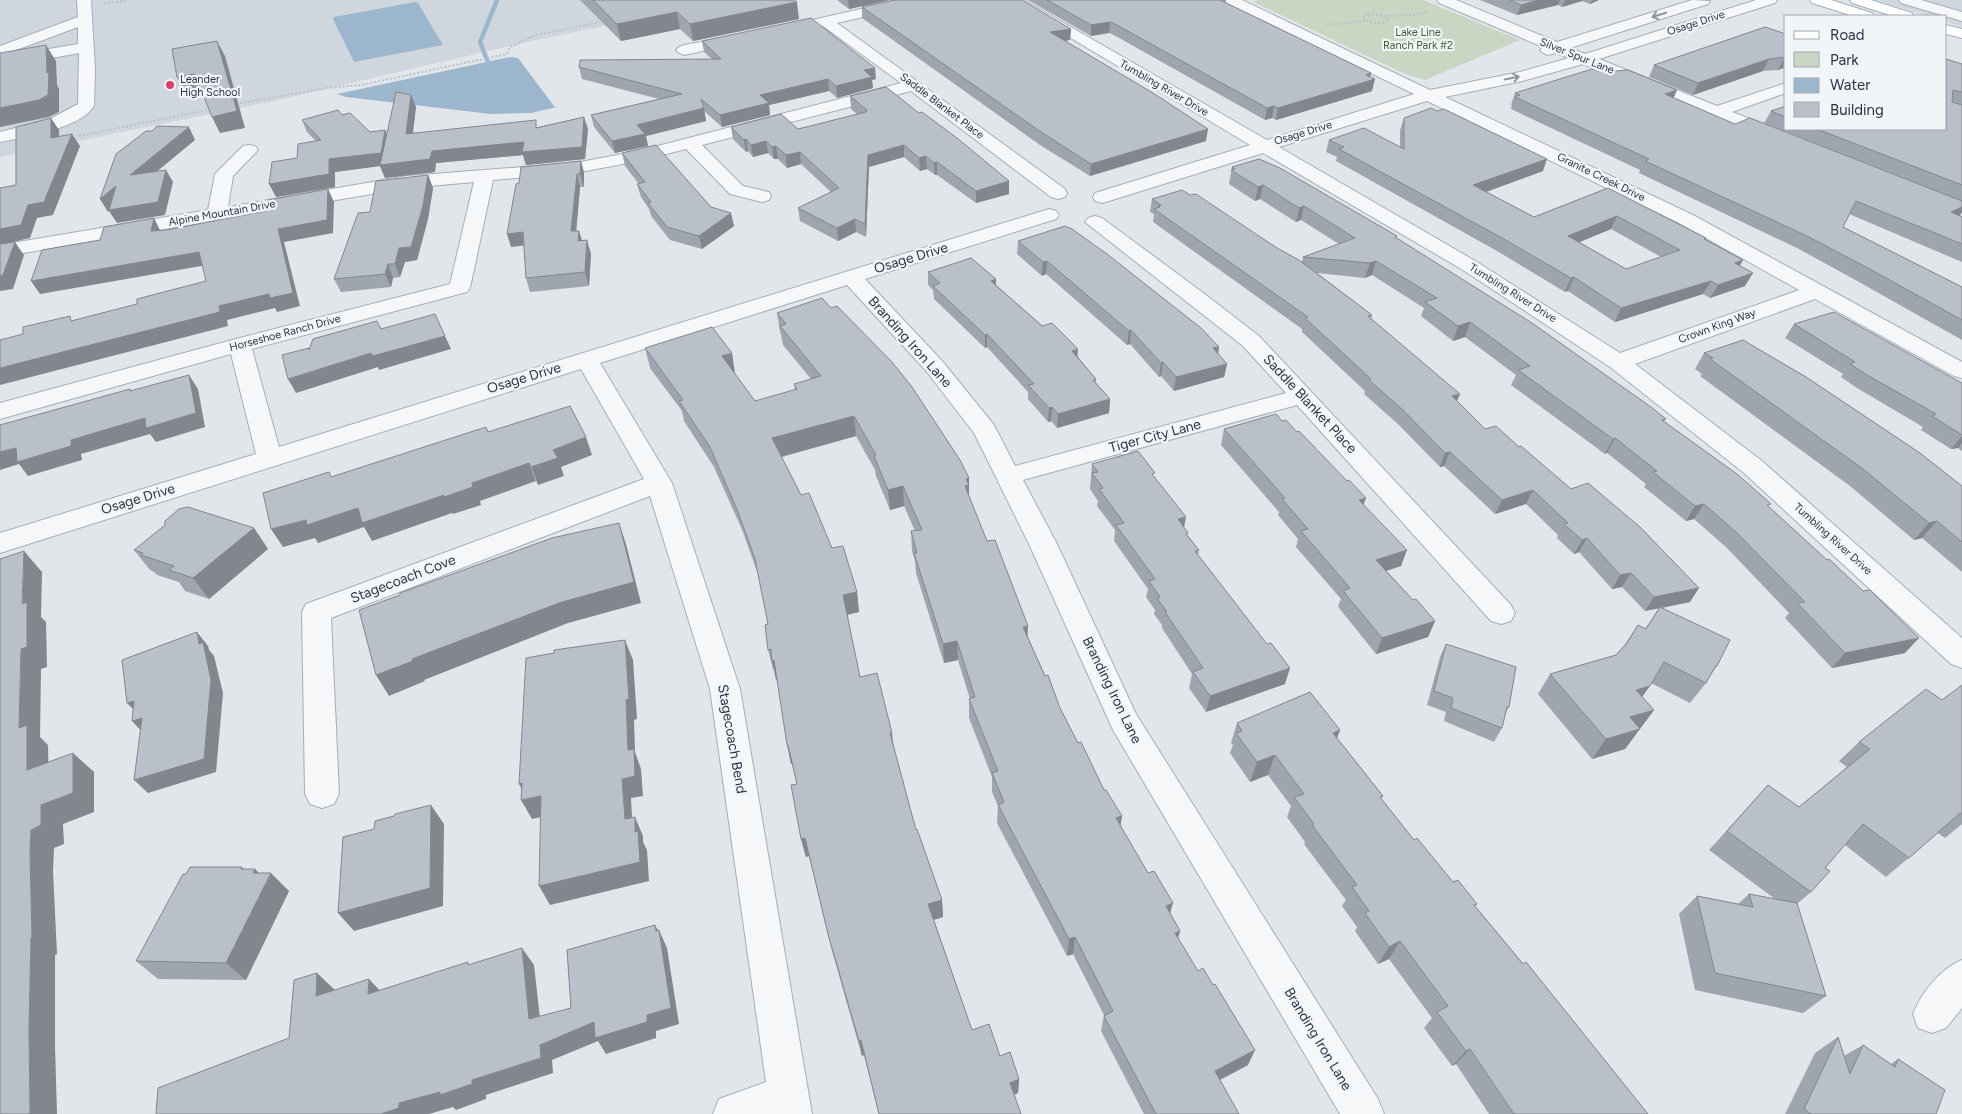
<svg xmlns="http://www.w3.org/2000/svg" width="1962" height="1114" viewBox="0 0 1962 1114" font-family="Figtree,sans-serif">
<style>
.built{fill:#d0d6de}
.green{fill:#c9d6c3}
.water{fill:#9cb7cd}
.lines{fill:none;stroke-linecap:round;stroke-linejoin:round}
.stream{stroke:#9cb7cd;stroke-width:4.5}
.minor-casing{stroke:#a7adb6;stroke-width:2}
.major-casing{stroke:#a1acb8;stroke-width:2}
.path{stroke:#bcc1c7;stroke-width:2;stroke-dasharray:2 2;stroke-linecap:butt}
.minor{fill:#f5f7f9;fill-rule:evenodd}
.major{fill:#fff;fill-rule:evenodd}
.wall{fill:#9fa5ae;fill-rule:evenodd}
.shaded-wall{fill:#82868d}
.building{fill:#b9c0ca;stroke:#82868d;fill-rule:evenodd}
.oneway{stroke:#8f969f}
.poi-dot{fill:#d64161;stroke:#f2f5f8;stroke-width:2}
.labels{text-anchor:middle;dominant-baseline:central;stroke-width:4.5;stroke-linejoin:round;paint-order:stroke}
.far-street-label{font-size:11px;fill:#293545;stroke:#f2f5f8}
.far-park-label{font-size:11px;fill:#416135;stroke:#f2f5f8}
.far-poi-label{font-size:11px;fill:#293545;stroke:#f2f5f8;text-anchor:start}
.street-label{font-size:14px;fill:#293545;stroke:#f2f5f8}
</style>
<rect width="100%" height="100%" fill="#e2e6eb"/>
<path class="built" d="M 0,0 L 729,0 L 527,42 L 274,101 L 0,157 Z
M 1877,0 L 1962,0 L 1962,27 L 1946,22 L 1946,16 L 1928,16 Z"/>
<path class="green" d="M 1259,0 L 1423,0 L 1520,40 L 1425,80 L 1405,74 L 1253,2 Z"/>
<path class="water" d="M 415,2 L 418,3 L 443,45 L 354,62 L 333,19 L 334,17 Z
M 510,57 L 518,58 L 554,106 L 557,107 L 531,113 L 491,114 L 346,97 L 337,94 Z"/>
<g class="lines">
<path class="stream" d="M 488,62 L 480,42 L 497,0"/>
<defs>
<path id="minor" d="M 77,0 L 91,0 L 95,70 L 94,106 C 79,129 25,137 0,142 L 0,132 L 50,119 L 78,104 L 79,53 L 14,65 L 9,63 L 6,60 L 9,57 L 14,55 L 78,44 L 78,27 L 0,56 L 0,46 L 78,17 Z
M 900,0 L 926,0 L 924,3 L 837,23 L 1065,189 L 1067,193 L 1065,197 L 1058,199 L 1051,197 L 911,91 L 702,145 L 743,186 L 769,192 L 771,196 L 769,200 L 762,202 L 730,194 L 686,149 L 639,161 L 575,173 L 493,180 L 470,288 L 467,292 L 252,349 L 279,447 L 1049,209 L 1056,211 L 1059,215 L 1056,219 L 865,279 L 943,362 L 994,425 L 1015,466 L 1286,393 L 1243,346 L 1085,222 L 1088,218 L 1095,216 L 1102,218 L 1202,292 L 1259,336 L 1511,605 L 1515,613 L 1511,621 L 1501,624 L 1491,621 L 1297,405 L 1023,480 L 1057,544 L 1136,714 L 1378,1099 L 1384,1114 L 1340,1114 L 1113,730 L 1029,544 L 974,433 L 927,372 L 847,285 L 600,363 L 672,483 L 740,689 L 812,1114 L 713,1114 L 719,1099 L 766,1082 L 710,689 L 650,496 L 331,618 L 339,794 L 334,804 L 322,808 L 310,804 L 305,794 L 302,612 L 306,604 L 644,479 L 581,369 L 0,553 L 0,533 L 256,454 L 231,354 L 0,419 L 0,403 L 232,340 L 450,284 L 474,182 L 407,188 L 0,257 L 0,245 L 208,210 L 215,174 L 243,146 L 249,145 L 255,146 L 258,150 L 233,176 L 228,207 L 407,176 L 575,163 L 638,151 L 901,83 L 823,26 L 813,28 L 808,27 L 806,24 L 808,21 Z
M 1007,0 L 1024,0 L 1267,140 L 1414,94 L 1226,3 L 1224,0 L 1242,0 L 1430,90 L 1520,72 L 1569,58 L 1556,53 L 1548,55 L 1543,53 L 1540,50 L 1543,47 L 1439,3 L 1437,0 L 1456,0 L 1557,42 L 1692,0 L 1710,1 L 1708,4 L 1570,48 L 1585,54 L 1756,0 L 1777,0 L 1775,3 L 1599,59 L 1717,106 L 1786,83 L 1786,93 L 1732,112 L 1782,131 L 1785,135 L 1782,139 L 1776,140 L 1770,139 L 1583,64 L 1522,81 L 1445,97 L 1693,215 L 1962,362 L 1962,378 L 1954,376 L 1815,299 L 1635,364 L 1762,461 L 1962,638 L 1962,668 L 1951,664 L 1744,473 L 1610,367 L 1463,270 L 1263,153 L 1109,201 L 1102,203 L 1095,201 L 1093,197 L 1095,193 L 1250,145 ZM 1427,101 L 1679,223 L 1799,290 L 1620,353 L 1477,262 L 1279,147 Z
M 1899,0 L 1921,0 L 1962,12 L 1962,21 L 1901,3 Z
M 739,35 L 744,36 L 746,39 L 744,42 L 684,55 L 679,53 L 676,50 L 679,47 L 684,45 Z
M 1962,960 L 1962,1008 L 1946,1028 L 1932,1033 L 1918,1028 L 1913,1014 C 1922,992 1940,969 1962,960 Z"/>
<path id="major" d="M 1810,0 L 1831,0 L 1872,13 L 1874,16 L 1853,16 L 1812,3 Z
M 1850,0 L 1871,0 L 1912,13 L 1914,16 L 1893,16 L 1852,3 Z
M 1946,25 L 1962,29 L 1962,38 L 1946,34 Z"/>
</defs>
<use href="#minor" class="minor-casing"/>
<use href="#major" class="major-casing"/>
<path class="path" d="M 104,4 L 128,0
M 1368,14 L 1382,15 L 1389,19 C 1380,26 1370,24 1362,17 Z
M 1385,16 L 1414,15 L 1429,11
M 1327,25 L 1366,21
M 236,104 L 327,88 L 361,85 L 507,54 L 510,47 L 536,35 L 606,21
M 79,136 L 212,109"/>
<use href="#minor" class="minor"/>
<use href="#major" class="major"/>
</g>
<path class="wall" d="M 580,0 L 794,0 L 799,19 L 693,41 L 680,29 L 621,41 Z
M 837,0 L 890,0 L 849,9 Z
M 1028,0 L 1226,0 L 1226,3 L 1371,73 L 1370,77 L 1372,91 L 1276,120 L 1272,118 L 1265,120 L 1112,34 L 1109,33 L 1091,36 Z
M 1480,0 L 1599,0 L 1590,4 L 1582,1 L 1562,7 L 1558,5 L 1517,15 Z
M 862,7 L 1071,29 L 1070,40 L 1065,41 L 1206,141 L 1090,176 L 1040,145 L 862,18 Z
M 1786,34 L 1786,67 L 1778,70 L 1763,71 L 1693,95 L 1649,77 L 1654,65 Z
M 702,41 L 876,79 L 872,80 L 873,88 L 837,98 L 829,91 L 769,105 L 770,115 L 722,127 L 704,111 L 706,121 L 646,136 L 648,146 L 615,153 L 594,127 L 591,115 L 659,99 L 582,79 L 579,67 L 712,59 L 704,52 Z
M 1946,59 L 1962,64 L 1962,201 L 1764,123 L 1771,111 L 1786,106 L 1786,129 L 1946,129 Z
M 1515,93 L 1674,98 L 1735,124 L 1962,201 L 1962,212 L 1960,216 L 1962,217 L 1962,262 L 1849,214 L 1843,227 L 1962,287 L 1962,340 L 1859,282 L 1797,248 L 1639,173 L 1640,170 L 1511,109 L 1512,105 L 1511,105 Z
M 850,96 L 1009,181 L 1009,194 L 976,203 L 937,175 L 935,175 L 927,169 L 920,171 L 904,157 L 869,167 L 866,237 L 856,232 L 838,241 L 800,221 L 798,208 L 831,192 L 801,164 L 787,168 L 778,159 L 774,159 L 768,153 L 753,157 L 748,151 L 746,152 L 733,139 L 731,127 L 798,129 L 857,114 L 851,109 Z
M 416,107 L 413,133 L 538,127 L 588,129 L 585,159 L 526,165 L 523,155 L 436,163 L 435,172 L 385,178 L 380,166 L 335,172 L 335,187 L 276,197 L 297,158 L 316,141 L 307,132 L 302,120 L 342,115 L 370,132 L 385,130 L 387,135 Z
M 1404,118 L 1543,171 L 1486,192 L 1534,217 L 1608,188 L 1706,239 L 1743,260 L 1740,265 L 1745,286 L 1710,298 L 1703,294 L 1615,322 L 1568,291 L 1565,292 L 1497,251 L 1336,161 L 1337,157 L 1326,152 L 1329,140 L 1400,147 L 1400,130 ZM 1611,229 L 1661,257 L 1626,269 L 1579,242 Z
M 622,153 L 711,207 L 734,226 L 702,249 L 670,240 L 651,216 L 649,209 L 641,197 L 637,184 L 639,184 L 625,166 Z
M 581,161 L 584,173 L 584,187 L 580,187 L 576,231 L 579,231 L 582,241 L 591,254 L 589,286 L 530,292 L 526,278 L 524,245 L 511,247 Z
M 1232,167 L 1397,236 L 1396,238 L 1666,419 L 1664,421 L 1769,507 L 1905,653 L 1832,668 L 1785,618 L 1789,613 L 1727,548 L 1694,519 L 1686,521 L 1644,487 L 1646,484 L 1607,453 L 1605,454 L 1511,385 L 1516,375 L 1465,337 L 1453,341 L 1421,316 L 1424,308 L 1372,275 L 1365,278 L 1317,273 L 1372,315 L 1371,319 L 1485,429 L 1690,602 L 1662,608 L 1717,666 L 1712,673 L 1706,683 L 1690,703 L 1651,683 L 1642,697 L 1654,710 L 1625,749 L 1592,759 L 1538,694 L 1550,674 L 1616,655 L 1623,647 L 1638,625 L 1645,629 L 1659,608 L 1645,611 L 1622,587 L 1612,589 L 1579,552 L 1574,554 L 1557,538 L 1558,535 L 1526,504 L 1495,514 L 1444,466 L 1440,467 L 1398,424 L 1364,394 L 1365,391 L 1302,332 L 1302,329 L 1153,222 L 1154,214 L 1150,212 L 1152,199 L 1190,195 L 1277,248 L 1302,262 L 1303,257 L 1339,244 L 1301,220 L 1296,222 L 1260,199 L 1255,201 L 1229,184 Z
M 428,175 L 433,188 L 428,219 L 417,260 L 405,262 L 400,277 L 393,278 L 391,287 L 341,292 L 334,279 L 370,212 Z
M 1018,241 L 1219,347 L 1218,354 L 1227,364 L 1224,377 L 1174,391 L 1161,376 L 1159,377 L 1130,344 L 1127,345 L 1046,274 L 1042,276 L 1017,254 Z
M 928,272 L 996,279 L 996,285 L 1078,357 L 1096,379 L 1096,383 L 1110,399 L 1109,413 L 1057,428 L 1051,421 L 1048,422 L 1028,399 L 1028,392 L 987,347 L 985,348 L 934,299 L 933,290 L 928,285 Z
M 777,313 L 969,497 L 987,541 L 1028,638 L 1060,708 L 1078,743 L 1104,790 L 1122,816 L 1120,826 L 1148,873 L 1173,903 L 1170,913 L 1180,931 L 1178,938 L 1248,1065 L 1220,1080 L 1239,1114 L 1144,1114 L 1101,1031 L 1104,1015 L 1073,954 L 1067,956 L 997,823 L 998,806 L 992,792 L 992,777 L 969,718 L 969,699 L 970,699 L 958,660 L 944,663 L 916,573 L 915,561 L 912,551 L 911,531 L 915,531 L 904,506 L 890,510 L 876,476 L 875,470 L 856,436 L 782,457 L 801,495 L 832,548 L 857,592 L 859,612 L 847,615 L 860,677 L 893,746 L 916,830 L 942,900 L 943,917 L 934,920 L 972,1030 L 1000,1056 L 1019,1079 L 1018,1093 L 1014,1095 L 1021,1114 L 879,1114 L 864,1055 L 862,1056 L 832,951 L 809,856 L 806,857 L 801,839 L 797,784 L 792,764 L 791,764 L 777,680 L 774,669 L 773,669 L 768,650 L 768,624 L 759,577 L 743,532 L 714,467 L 684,421 L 682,411 L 650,368 L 645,348 L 735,373 L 734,373 L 755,401 L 795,390 L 794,384 L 811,379 L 783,345 L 781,334 L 780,332 Z
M 1794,324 L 1962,383 L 1962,451 L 1958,448 L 1951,449 L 1921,430 L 1923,427 L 1857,388 L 1841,377 L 1843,374 L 1785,338 Z
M 1704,353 L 1962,486 L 1962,572 L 1922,538 L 1914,540 L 1850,486 L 1700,376 L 1702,374 L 1695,369 Z
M 1224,429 L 1364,505 L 1401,566 L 1386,571 L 1413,600 L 1435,621 L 1428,637 L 1376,654 L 1339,608 L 1338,606 L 1341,599 L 1296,547 L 1298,539 L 1278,515 L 1279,512 L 1221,445 Z
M 1092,464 L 1155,477 L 1184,527 L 1188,536 L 1199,550 L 1198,555 L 1285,684 L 1206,712 L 1189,688 L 1192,674 L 1162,628 L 1162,625 L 1154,614 L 1155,610 L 1146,597 L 1148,589 L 1114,541 L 1115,530 L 1097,506 L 1098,501 L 1090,489 Z
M 254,528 L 268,549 L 209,599 L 185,591 L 179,582 L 157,575 L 154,572 L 150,570 L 134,550 Z
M 1446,644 L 1509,707 L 1505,713 L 1502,728 L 1494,742 L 1444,721 L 1446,712 L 1427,705 L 1440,657 Z
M 1962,685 L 1962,824 L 1945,838 L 1938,833 L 1886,877 L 1845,845 L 1825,868 L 1811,892 L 1797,904 L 1826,996 L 1803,1013 L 1695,990 L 1679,914 L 1697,896 L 1738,904 L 1749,894 L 1775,899 L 1709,850 L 1768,785 L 1799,807 L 1847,767 L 1839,761 L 1859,742 L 1942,700 Z
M 1237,723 L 1340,730 L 1337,738 L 1383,796 L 1381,799 L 1414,840 L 1453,882 L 1477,904 L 1475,906 L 1648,1114 L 1489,1114 L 1456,1064 L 1452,1066 L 1424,1028 L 1432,1018 L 1389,959 L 1378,964 L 1355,931 L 1357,927 L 1342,906 L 1346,900 L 1304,844 L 1305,842 L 1287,817 L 1291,806 L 1268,775 L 1250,782 L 1230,753 L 1233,745 L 1231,743 Z
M 242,867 L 244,869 L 255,869 L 258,873 L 289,891 L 246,980 L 158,979 L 136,961 Z
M 1838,1037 L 1844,1056 L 1863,1045 L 1891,1064 L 1898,1059 L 1936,1114 L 1785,1114 L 1815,1053 Z"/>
<path class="shaded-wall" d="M 848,0 L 890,0 L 849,9 Z
M 1539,0 L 1560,0 L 1558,5 L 1517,15 L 1521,5 Z
M 1565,0 L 1582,0 L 1582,1 L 1562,7 Z
M 1592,0 L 1599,0 L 1590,4 Z
M 797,2 L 799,19 L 693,41 L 690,24 Z
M 677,12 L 680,29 L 621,41 L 617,24 Z
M 1110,22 L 1109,33 L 1091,36 L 1091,25 Z
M 1071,29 L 1070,40 L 1050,43 L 1050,32 Z
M 217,41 L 225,56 L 245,128 L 220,133 L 212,117 Z
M 46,45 L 56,61 L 57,85 L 59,89 L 59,112 L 49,117 L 0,127 L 0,108 L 47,73 Z
M 1786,57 L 1786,67 L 1778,70 L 1784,58 Z
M 1769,59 L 1763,71 L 1693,95 L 1698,83 Z
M 875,68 L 876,79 L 872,80 L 873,88 L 837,98 L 836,86 L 864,70 Z
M 1371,73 L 1369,81 L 1375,79 L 1372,91 L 1276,120 L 1278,108 Z
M 195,74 L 203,90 L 186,93 L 177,77 Z
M 828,79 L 829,91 L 769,105 L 770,115 L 722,127 L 720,115 L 760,95 Z
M 1677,90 L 1672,102 L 1665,94 Z
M 411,95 L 416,107 L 411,146 L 406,134 Z
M 1274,106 L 1272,118 L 1265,120 L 1267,108 Z
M 704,108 L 706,121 L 646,136 L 648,146 L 615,153 L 612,141 L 637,125 Z
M 584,117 L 588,129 L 585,159 L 526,165 L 523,155 L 436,163 L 435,172 L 385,178 L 380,166 L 335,172 L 335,187 L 276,197 L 269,184 L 329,159 L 385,130 L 390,143 L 432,151 Z
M 51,118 L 59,130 L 59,151 L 51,138 Z
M 189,127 L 195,140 L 137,188 L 130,175 Z
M 1208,129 L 1206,141 L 1090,176 L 1091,164 Z
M 72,134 L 80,146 L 53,215 L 37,218 L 30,238 L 0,245 L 0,229 L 28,205 Z
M 746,139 L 748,151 L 746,152 L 744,140 Z
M 766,141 L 768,153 L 753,157 L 751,145 Z
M 904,145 L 904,157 L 869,167 L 866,237 L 865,224 L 868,155 Z
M 776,146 L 778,159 L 774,159 L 772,147 Z
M 800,152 L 801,164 L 787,168 L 786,155 Z
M 926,156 L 927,169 L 920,171 L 919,158 Z
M 1547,159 L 1543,171 L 1469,198 L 1473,185 Z
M 581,161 L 584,173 L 584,187 L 580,174 Z
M 937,162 L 937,175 L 935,175 L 934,163 Z
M 166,170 L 173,182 L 165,215 L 117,223 L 109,211 L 108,212 L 100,199 L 116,186 Z
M 577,174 L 580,187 L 575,245 L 571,231 Z
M 428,175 L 433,188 L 428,219 L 417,260 L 405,262 L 400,277 L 395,264 L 399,248 Z
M 1009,181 L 1009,194 L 976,203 L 976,191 Z
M 1263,185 L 1260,199 L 1255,201 L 1258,187 Z
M 328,189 L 334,202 L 333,233 L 284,242 L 300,306 L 277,312 L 275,308 L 227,320 L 228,326 L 0,385 L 0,368 L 219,306 L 278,229 Z
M 1304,206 L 1301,220 L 1296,222 L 1299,208 Z
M 1962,207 L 1962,212 L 1959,217 L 1951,212 Z
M 731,213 L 734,226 L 702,249 L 699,236 Z
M 1617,216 L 1611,229 L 1563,249 L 1568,236 Z
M 154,218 L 161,232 L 151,231 Z
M 855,219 L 856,232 L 838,241 L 837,228 Z
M 579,231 L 583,244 L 578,241 Z
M 523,232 L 527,245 L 511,247 L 507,234 Z
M 587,240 L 591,254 L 589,286 L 585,272 Z
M 15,242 L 24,255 L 13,289 L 0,291 L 0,276 Z
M 199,252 L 207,265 L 40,294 L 31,281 Z
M 1743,260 L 1735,273 L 1735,263 Z
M 1047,261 L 1046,274 L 1042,276 L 1043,262 Z
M 1376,261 L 1372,275 L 1365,278 L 1370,263 Z
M 388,264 L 393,278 L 391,287 L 385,274 Z
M 1753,273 L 1745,286 L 1710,298 L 1718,285 Z
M 1574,277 L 1568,291 L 1565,292 L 1571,278 Z
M 996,279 L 996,292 L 991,281 Z
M 1711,281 L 1703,294 L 1615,322 L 1621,308 Z
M 1470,322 L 1465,337 L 1453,341 L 1458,326 Z
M 1131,330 L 1130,344 L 1127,345 L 1129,331 Z
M 987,334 L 987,347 L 985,348 L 985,335 Z
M 445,336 L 451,349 L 379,370 L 378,367 L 296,393 L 288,379 L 371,353 Z
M 1219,347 L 1217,360 L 1213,348 Z
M 1078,349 L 1077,363 L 1072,351 Z
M 732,353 L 735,373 L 726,376 L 722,356 Z
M 1163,362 L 1161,376 L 1159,377 L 1161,363 Z
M 1227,364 L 1224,377 L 1174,391 L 1176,377 Z
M 189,375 L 198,389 L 205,427 L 156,442 L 150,434 L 81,454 L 82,460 L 28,476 L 19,464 L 0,470 L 0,452 L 16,448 L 71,440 Z
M 1460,394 L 1454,408 L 1452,396 Z
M 1110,399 L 1109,413 L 1057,428 L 1058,414 Z
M 1052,407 L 1051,421 L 1048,422 L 1049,408 Z
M 854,416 L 856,436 L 776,458 L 772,438 Z
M 1962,436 L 1962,443 L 1958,448 L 1951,449 Z
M 586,437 L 592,455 L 561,467 L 564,476 L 538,485 L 531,467 L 553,450 Z
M 1615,438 L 1607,453 L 1605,454 L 1613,439 Z
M 1450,452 L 1444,466 L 1440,467 L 1445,453 Z
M 529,463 L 536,481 L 480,501 L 481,505 L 453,514 L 452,513 L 372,541 L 364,527 L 318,543 L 315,538 L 283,547 L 271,529 L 306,520 L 472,483 Z
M 969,478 L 969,498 L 965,486 L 966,479 Z
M 903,486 L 904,506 L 890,510 L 888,490 Z
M 1533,490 L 1526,504 L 1495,514 L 1502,500 Z
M 1366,498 L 1360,514 L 1359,500 Z
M 1704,504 L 1694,519 L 1686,521 L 1695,506 Z
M 1186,517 L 1183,533 L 1178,519 Z
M 1937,521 L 1922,538 L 1914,540 L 1929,523 Z
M 619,523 L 626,544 L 641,603 L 568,623 L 424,680 L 425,681 L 389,696 L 376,675 Z
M 254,528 L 268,549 L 209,599 L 193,578 Z
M 1587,538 L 1579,552 L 1574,554 L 1582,540 Z
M 1407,550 L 1401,566 L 1370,576 L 1376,560 Z
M 24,551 L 42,572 L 41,617 L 46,622 L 47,667 L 41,669 L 40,737 L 48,745 L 49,789 L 27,770 L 19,728 Z
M 1631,573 L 1622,587 L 1612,589 L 1620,575 Z
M 1699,588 L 1690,602 L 1645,611 L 1654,597 Z
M 857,592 L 859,612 L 846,615 L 843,595 Z
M 1435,621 L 1428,637 L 1376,654 L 1382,638 Z
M 1028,626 L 1027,646 L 1023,627 Z
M 197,632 L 208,646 L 209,650 L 214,656 L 223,693 L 216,772 L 148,793 L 134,780 L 199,644 Z
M 1919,638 L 1905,653 L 1832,668 L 1845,653 Z
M 625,640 L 633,660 L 637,719 L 634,720 L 635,752 L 641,769 L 643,796 L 631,798 L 633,838 L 625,819 L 622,779 L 628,750 L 626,700 Z
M 957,641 L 958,660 L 944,663 L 943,644 Z
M 774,660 L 778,680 L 776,680 L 772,661 Z
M 1290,668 L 1285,684 L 1206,712 L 1210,696 Z
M 1650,686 L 1635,706 L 1636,690 Z
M 134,701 L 140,716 L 127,703 Z
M 1654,710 L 1625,749 L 1592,759 L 1606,739 L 1630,717 Z
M 142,718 L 145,735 L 132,721 Z
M 1340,730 L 1332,750 L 1333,733 Z
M 890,733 L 892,733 L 894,752 Z
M 787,745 L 788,745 L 792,764 L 791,764 Z
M 73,753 L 94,772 L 94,812 L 63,824 L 64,844 L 54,848 L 53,871 L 57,954 L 55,955 L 55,1045 L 57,1114 L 30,1114 L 29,1030 L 30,853 L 31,830 L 41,805 Z
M 1275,755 L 1268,775 L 1250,782 L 1257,762 Z
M 522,783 L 541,796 L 551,815 L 532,819 L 521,800 L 527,799 L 519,784 Z
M 431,805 L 444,824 L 443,906 L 354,931 L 338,913 Z
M 1122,816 L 1119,834 L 1116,818 Z
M 635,817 L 643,836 L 643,842 L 647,850 L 649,881 L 550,905 L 539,886 L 635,832 Z
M 805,838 L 809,856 L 806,857 L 801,839 Z
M 255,869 L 267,881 L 271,873 L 289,891 L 246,980 L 226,963 Z
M 942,900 L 943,917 L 929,921 L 928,904 Z
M 1173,903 L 1168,920 L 1166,906 Z
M 655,925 L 660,934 L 659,930 L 667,948 L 679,1024 L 656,1031 L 656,1038 L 606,1054 L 598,1041 L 552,1060 L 553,1073 L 486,1095 L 486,1099 L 456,1110 L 453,1107 L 429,1114 L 381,1114 L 399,1103 L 472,1080 L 540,1045 L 594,1022 L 647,1015 L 656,931 Z
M 1180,931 L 1175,948 L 1175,933 Z
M 1075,937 L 1073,954 L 1067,956 L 1069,939 Z
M 1400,941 L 1389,959 L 1378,964 L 1389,947 Z
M 522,948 L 534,965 L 542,1036 L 529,1019 Z
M 317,973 L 335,990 L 316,996 Z
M 369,979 L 385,996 L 368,994 Z
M 861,1040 L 864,1055 L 862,1056 L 859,1041 Z
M 1470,1049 L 1456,1064 L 1452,1066 L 1466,1051 Z
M 1255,1050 L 1248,1065 L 1208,1086 L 1215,1071 Z
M 1019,1079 L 1018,1093 L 1009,1097 L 1010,1083 Z"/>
<path class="building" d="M 593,0 L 794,0 L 797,2 L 690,24 L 677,12 L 617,24 Z
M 895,0 L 1022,0 L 1071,29 L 1050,32 L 1153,93 L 1208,129 L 1091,164 L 1041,132 L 862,7 Z
M 1047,0 L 1220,0 L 1371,73 L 1366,75 L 1375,79 L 1278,108 L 1274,106 L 1267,108 L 1113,23 L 1110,22 L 1091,25 Z
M 1510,0 L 1539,0 L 1521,5 Z
M 811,18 L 875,68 L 864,70 L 872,77 L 836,86 L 828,79 L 760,95 L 769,103 L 720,115 L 701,99 L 704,108 L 637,125 L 645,134 L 612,141 L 591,115 L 682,94 L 579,67 L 580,60 L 721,59 L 702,41 Z
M 1765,27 L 1786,34 L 1786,57 L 1769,59 L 1698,83 L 1654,65 Z
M 217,41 L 237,111 L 212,117 L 195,74 L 177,77 L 172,49 Z
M 46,45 L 47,73 L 49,72 L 48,95 L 39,100 L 0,108 L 0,53 Z
M 1946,59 L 1962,64 L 1962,92 L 1953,90 L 1952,102 L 1962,105 L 1962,185 L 1817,129 L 1946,129 Z
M 1592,69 L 1602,72 L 1628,70 L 1677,90 L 1665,94 L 1735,124 L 1750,118 L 1962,201 L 1962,207 L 1951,212 L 1962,217 L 1962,244 L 1856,201 L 1843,227 L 1962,287 L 1962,320 L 1868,268 L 1805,235 L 1645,161 L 1649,159 L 1515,97 L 1520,95 L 1515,93 Z
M 886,87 L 919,113 L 922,112 L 957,138 L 1009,181 L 976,191 L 937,162 L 934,163 L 926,156 L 919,158 L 904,145 L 868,155 L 865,224 L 855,219 L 837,228 L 798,208 L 839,188 L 800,152 L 786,155 L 776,146 L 772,147 L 766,141 L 751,145 L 746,139 L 744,140 L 731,127 L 781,114 L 798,129 L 866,112 L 867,110 L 850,96 Z
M 396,92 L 411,95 L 406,134 L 536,120 L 536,128 L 584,117 L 582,147 L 522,152 L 524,142 L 432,151 L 430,159 L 380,165 Z
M 1786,106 L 1786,117 L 1771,111 Z
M 1431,108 L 1437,111 L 1444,109 L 1547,159 L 1473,185 L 1534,217 L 1608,188 L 1706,238 L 1704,239 L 1743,260 L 1735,263 L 1753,273 L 1718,285 L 1711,281 L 1621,308 L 1574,277 L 1571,278 L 1502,238 L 1339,149 L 1344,147 L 1329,140 L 1364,128 L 1404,149 L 1404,118 ZM 1617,216 L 1680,250 L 1626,269 L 1568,236 Z
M 338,110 L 342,115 L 350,113 L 370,132 L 385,130 L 381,153 L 329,159 L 329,174 L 269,184 L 272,162 L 297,158 L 298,144 L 321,140 L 302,120 Z
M 51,118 L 51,138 L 72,134 L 44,202 L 28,205 L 21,225 L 0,229 L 0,188 L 16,185 L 16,127 Z
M 157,126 L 189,127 L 130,175 L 166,170 L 158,202 L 109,210 L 116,186 L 100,199 L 116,154 L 146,131 L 152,131 Z
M 656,145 L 711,207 L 731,213 L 699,236 L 667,227 L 648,203 L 651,202 L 637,184 L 645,182 L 622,153 Z
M 1259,159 L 1280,168 L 1397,236 L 1395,237 L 1532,323 L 1651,407 L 1666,419 L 1662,420 L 1737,474 L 1771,504 L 1767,505 L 1827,560 L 1829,559 L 1863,591 L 1870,590 L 1919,638 L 1845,653 L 1797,603 L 1805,602 L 1737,533 L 1704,504 L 1695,506 L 1653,472 L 1657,471 L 1615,438 L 1613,439 L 1518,370 L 1530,366 L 1470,322 L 1458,326 L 1425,302 L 1437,298 L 1376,261 L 1370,263 L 1303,257 L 1355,238 L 1304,206 L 1299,208 L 1263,185 L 1258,187 L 1231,170 L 1235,169 L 1232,167 Z
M 581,161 L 580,174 L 577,174 L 571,231 L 579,231 L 578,241 L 587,240 L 585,272 L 526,278 L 523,232 L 507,234 L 516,184 L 519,183 L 521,167 Z
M 428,175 L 423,206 L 411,247 L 399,248 L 395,264 L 388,264 L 385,274 L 334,279 L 358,213 L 370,212 L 376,181 Z
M 328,189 L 327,220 L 278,229 L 293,293 L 270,298 L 269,294 L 219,306 L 220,312 L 0,368 L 0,340 L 23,334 L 23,327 L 70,316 L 71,321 L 137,304 L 137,299 L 206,281 L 199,252 L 31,281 L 42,250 L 100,240 L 104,227 L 154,218 L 151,231 L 166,230 L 266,211 L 268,200 Z
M 1182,190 L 1190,195 L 1196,194 L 1277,248 L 1299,260 L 1372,315 L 1368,316 L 1460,394 L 1452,396 L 1485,429 L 1496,426 L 1519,447 L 1521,446 L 1571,489 L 1588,483 L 1640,527 L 1699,588 L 1654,597 L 1631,573 L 1620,575 L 1587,538 L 1582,540 L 1564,524 L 1568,523 L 1533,490 L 1502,500 L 1450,452 L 1445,453 L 1403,410 L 1369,380 L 1371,379 L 1305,318 L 1308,317 L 1154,209 L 1160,207 L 1158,206 L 1161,205 L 1152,199 Z
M 1065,226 L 1072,229 L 1107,254 L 1201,328 L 1219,347 L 1213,348 L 1227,364 L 1176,377 L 1163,362 L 1161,363 L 1131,330 L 1129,331 L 1047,261 L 1043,262 L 1018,241 Z
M 15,242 L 3,275 L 0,276 L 0,244 Z
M 971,258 L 996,279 L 991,281 L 1042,326 L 1052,323 L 1078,349 L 1072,351 L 1096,379 L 1093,380 L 1110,399 L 1058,414 L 1052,407 L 1049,408 L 1028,385 L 1034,384 L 987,334 L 985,335 L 933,286 L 940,283 L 928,272 Z
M 822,298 L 831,308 L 837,306 L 892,362 L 912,387 L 960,460 L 969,478 L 966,479 L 969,485 L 965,486 L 987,541 L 995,540 L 1028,626 L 1023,627 L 1045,676 L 1048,675 L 1060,708 L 1078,743 L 1081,742 L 1104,790 L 1106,790 L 1122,816 L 1116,818 L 1148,873 L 1154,871 L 1173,903 L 1166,906 L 1180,931 L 1175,933 L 1198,971 L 1203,968 L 1213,985 L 1215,984 L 1255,1050 L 1215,1071 L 1239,1114 L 1156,1114 L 1104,1016 L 1113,1011 L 1075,937 L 1069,939 L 998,805 L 1004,802 L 992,773 L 998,771 L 969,699 L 975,697 L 957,641 L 943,644 L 914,553 L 917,553 L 911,531 L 922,530 L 903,486 L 888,490 L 874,456 L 876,455 L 854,416 L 772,438 L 801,495 L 809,493 L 832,548 L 843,546 L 857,592 L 843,595 L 860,677 L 877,673 L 892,733 L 890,733 L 916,830 L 917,829 L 942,900 L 928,904 L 972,1030 L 989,1024 L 1000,1056 L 1010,1052 L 1019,1079 L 1010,1083 L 1021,1114 L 879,1114 L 861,1040 L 859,1041 L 828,934 L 805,838 L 801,839 L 791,785 L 797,784 L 788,745 L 787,745 L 774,660 L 772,661 L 771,649 L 768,650 L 765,625 L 768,624 L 755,559 L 738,512 L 710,447 L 679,401 L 683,400 L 645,348 L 712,327 L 732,353 L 722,356 L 755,401 L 797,389 L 794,384 L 821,376 L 780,326 L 786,324 L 777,313 Z
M 1834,312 L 1962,383 L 1962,435 L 1932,416 L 1936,414 L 1867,375 L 1850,364 L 1855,362 L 1794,324 Z
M 435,314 L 445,336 L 373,356 L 371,353 L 288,379 L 282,355 L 309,348 L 309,350 L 313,339 L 377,321 L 381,329 Z
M 1743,340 L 1806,377 L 1920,453 L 1962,486 L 1962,542 L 1937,521 L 1929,523 L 1863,469 L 1710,359 L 1713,358 L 1704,353 Z
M 189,375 L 196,413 L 146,428 L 145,418 L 71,440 L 71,446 L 17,462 L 16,448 L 0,452 L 0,425 L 130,389 L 130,391 Z
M 570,406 L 586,437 L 553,450 L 558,458 L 531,467 L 529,463 L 472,483 L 473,487 L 444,497 L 444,495 L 362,523 L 358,508 L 307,525 L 306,520 L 271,529 L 263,493 L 329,472 L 331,477 L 486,427 L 488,432 Z
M 1276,414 L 1282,421 L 1286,420 L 1297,432 L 1299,431 L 1347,481 L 1349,480 L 1366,498 L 1359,500 L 1407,550 L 1376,560 L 1413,600 L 1416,599 L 1435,621 L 1382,638 L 1344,592 L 1344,590 L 1350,588 L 1301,531 L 1308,529 L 1282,499 L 1285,498 L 1224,429 Z
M 1138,451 L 1155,473 L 1152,474 L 1186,517 L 1178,519 L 1188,533 L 1186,534 L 1199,550 L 1195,551 L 1267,644 L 1271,643 L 1290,668 L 1210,696 L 1193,672 L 1203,668 L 1165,612 L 1167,612 L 1157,598 L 1160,597 L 1149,581 L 1155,579 L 1116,525 L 1124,523 L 1099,489 L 1103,488 L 1092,473 L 1098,472 L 1092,464 Z
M 188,507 L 254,528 L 193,578 L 169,570 L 174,566 L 141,555 L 143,553 L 134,550 L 165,525 L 165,521 L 179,509 Z
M 619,523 L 634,582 L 559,603 L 412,659 L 413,661 L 376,675 L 359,610 L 400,595 L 400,593 L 552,538 Z
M 24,551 L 22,604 L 27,602 L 27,647 L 21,649 L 19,728 L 27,725 L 27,770 L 73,753 L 73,793 L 41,805 L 41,825 L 31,830 L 30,853 L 32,937 L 31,938 L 29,1030 L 30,1114 L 0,1114 L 0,559 Z
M 1660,607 L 1730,640 L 1717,666 L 1716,665 L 1706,683 L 1664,662 L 1650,686 L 1636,690 L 1654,710 L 1630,717 L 1640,729 L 1606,739 L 1550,674 L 1616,655 L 1627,643 L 1638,625 L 1646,629 Z
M 197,632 L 199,644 L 203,642 L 211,680 L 204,759 L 134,780 L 142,718 L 132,721 L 134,701 L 127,703 L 122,660 Z
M 625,640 L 629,699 L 626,700 L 628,750 L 634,749 L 635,776 L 622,779 L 625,819 L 635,817 L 635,832 L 638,831 L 640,862 L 539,886 L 541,796 L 521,800 L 522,783 L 519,784 L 526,658 L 554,653 L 554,650 Z
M 1446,644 L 1516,667 L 1509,707 L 1507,707 L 1502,728 L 1451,708 L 1453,698 L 1434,691 Z
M 1962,685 L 1962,814 L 1960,813 L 1909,858 L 1863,824 L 1825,868 L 1830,871 L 1811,892 L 1727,831 L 1768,785 L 1799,807 L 1870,749 L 1859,742 L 1926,689 L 1942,700 Z
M 1310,692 L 1340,730 L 1333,733 L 1383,796 L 1380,797 L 1414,840 L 1417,838 L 1453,882 L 1458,880 L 1477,904 L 1474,905 L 1523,964 L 1526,962 L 1648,1114 L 1514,1114 L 1470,1049 L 1466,1051 L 1437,1012 L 1448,1006 L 1400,941 L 1389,947 L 1365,913 L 1369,911 L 1352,887 L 1357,885 L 1312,825 L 1314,824 L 1294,797 L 1304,794 L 1275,755 L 1257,762 L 1236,733 L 1242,731 L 1237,723 Z
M 431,805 L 430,888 L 338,913 L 343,837 L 374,829 L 375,821 L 394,816 L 395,814 Z
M 190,867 L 242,867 L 241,869 L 255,869 L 253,873 L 271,873 L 226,963 L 136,961 L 183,874 L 186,874 Z
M 1749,894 L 1797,903 L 1826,996 L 1715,973 L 1697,896 L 1753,907 Z
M 655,925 L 656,931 L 659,930 L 671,1008 L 647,1015 L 647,1022 L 595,1038 L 594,1022 L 540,1045 L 541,1058 L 472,1080 L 472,1084 L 440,1095 L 440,1092 L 399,1103 L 399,1108 L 381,1114 L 156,1114 L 158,1088 L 289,1038 L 294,980 L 317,973 L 316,996 L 369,979 L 368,994 L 468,962 L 468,965 L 522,948 L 529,1019 L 571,1008 L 567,950 Z
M 1838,1037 L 1850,1074 L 1863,1045 L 1895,1067 L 1898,1059 L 1945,1090 L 1936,1114 L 1811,1114 L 1804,1109 Z"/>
<defs><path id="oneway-shaft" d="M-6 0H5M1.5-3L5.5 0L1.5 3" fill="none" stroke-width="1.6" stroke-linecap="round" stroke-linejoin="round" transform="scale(1.25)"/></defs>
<g class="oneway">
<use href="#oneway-shaft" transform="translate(1659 15) rotate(163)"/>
<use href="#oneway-shaft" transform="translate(1512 78) rotate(-11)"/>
</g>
<circle class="poi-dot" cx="170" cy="85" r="5"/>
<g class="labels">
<g class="far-street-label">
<text transform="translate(1696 23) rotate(-18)">Osage Drive</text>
<text transform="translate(1577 56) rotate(22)">Silver Spur Lane</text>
<text transform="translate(1164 88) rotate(30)">Tumbling River Drive</text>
<text transform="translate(942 106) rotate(37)">Saddle Blanket Place</text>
<text transform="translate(1303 133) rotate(-17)">Osage Drive</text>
<text transform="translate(1601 177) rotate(26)">Granite Creek Drive</text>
<text transform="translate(222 213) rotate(-10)">Alpine Mountain Drive</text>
<text transform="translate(1513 293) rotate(32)">Tumbling River Drive</text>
<text transform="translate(1717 326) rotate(-20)">Crown King Way</text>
<text transform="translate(285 333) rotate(-15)">Horseshoe Ranch Drive</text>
<text transform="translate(1833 539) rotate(42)">Tumbling River Drive</text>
</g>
<g class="far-park-label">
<text x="1418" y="32">Lake Line<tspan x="1418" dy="13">Ranch Park #2</tspan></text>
</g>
<g class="far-poi-label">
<text x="180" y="79">Leander<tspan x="180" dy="13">High School</tspan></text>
</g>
<g class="street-label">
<text transform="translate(911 258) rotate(-17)">Osage Drive</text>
<text transform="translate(910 342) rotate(48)">Branding Iron Lane</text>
<text transform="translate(524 378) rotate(-17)">Osage Drive</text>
<text transform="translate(1310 404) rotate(47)">Saddle Blanket Place</text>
<text transform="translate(1155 436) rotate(-15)">Tiger City Lane</text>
<text transform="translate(138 499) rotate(-17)">Osage Drive</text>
<text transform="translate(403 579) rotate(-21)">Stagecoach Cove</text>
<text transform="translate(1112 690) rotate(64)">Branding Iron Lane</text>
<text transform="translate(732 739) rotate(80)">Stagecoach Bend</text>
<text transform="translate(1318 1039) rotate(59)">Branding Iron Lane</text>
</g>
</g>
<rect x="1784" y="15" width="162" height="115" fill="#f2f5f8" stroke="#a2a8b0"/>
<rect x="1794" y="31" width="25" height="8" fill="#ffffff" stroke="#a2a8b0"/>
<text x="1830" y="40" font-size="15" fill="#293545">Road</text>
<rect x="1794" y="52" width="25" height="15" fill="#c9d6c3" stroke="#a2a8b0"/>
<text x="1830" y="65" font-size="15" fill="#293545">Park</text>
<rect x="1794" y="78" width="25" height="15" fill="#9cb7cd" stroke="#a2a8b0"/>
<text x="1830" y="90" font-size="15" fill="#293545">Water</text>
<rect x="1794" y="102" width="25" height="15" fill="#b9c0ca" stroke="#a2a8b0"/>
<text x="1830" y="115" font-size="15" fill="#293545">Building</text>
</svg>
